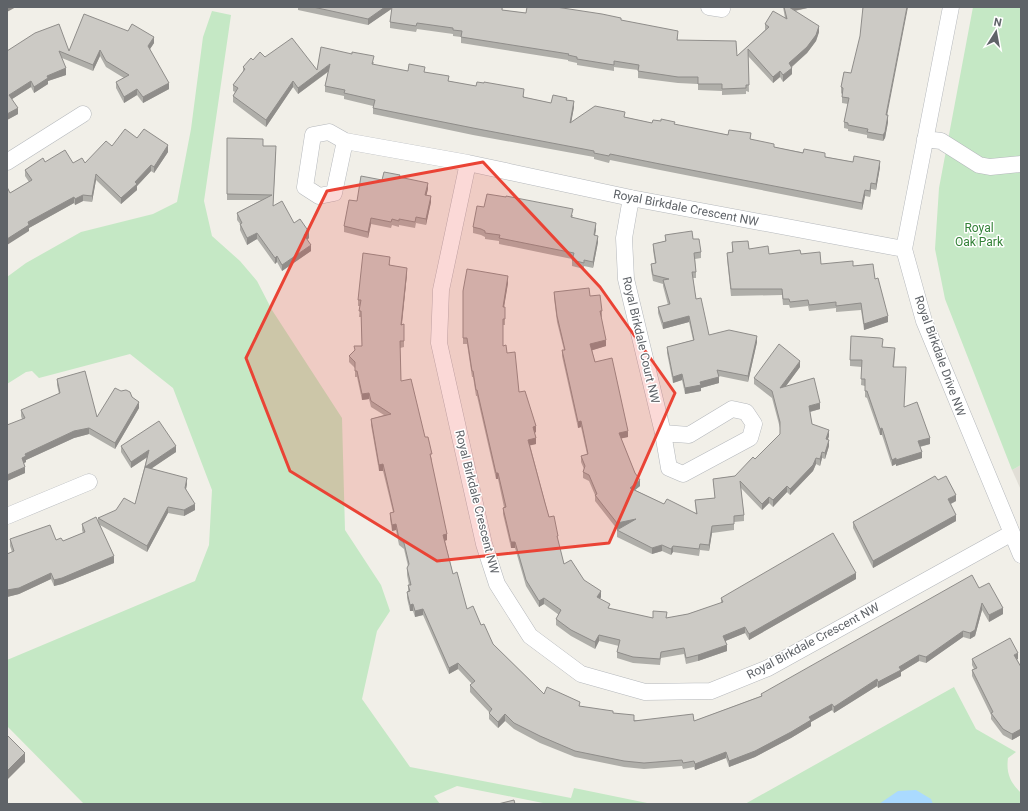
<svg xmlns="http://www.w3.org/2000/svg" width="1028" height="811" viewBox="0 0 1028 811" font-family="Roboto,sans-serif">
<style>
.education{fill:#e1ded6}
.green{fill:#c5e8c5}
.water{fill:#aadaff}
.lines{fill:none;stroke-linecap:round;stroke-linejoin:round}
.street-casing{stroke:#b5b8bc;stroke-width:17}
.street{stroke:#fff;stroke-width:16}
.wall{fill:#afaea9}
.shaded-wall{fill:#8f8d8a}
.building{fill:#cccac5;stroke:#8f8d8a}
.marked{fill:#ea4335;fill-opacity:0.2;stroke:#ea4335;stroke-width:3;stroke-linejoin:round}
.labels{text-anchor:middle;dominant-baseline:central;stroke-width:3;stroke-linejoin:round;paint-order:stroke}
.street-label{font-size:12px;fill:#5f6368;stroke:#fff}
.park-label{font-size:12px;fill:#348238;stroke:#fff}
</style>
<rect width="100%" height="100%" fill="#f1efe8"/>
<path class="education" d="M 1021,465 L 1021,490 L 1012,470 Z"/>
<path class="green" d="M 973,7 L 1021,7 L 1021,465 L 1012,470 L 945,299 L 935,249 L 939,188 Z
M 212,11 L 231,15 L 204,201 L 212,236 L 240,261 L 257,281 L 272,310 L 342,418 L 345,530 L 381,585 L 390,611 L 377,631 L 362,699 L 410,767 L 571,798 L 574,788 L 652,804 L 548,804 L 457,786 L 434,796 L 440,804 L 84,804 L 7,726 L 7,660 L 195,581 L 209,545 L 212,490 L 173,388 L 130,354 L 39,378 L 32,371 L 26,372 L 7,384 L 7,277 L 26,263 L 81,232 L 153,214 L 177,202 L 191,129 L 203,37 Z
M 954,687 L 976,729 L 1016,752 L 1008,758 C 1006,773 1010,782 1021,793 L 1021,804 L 745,804 Z"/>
<path class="water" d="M 916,790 L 931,799 L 933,804 L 879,804 L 898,791 Z"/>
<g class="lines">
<defs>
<path id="street" d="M 709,7 L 722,9
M 951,7 L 904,249 L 924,321 L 1021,555
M 925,139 L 941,141 L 979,165 L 990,167 L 1021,164
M 345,141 L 334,193 L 319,196 L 305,187 L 313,135 L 329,132 L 345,141 L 468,163 L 631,198 L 904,249
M 7,162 L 83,114
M 468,163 L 441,290 L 439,343 L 484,544 L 497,584 L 530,636 L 581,674 L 645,692 L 711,691 L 768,668 L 1012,533
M 631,198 L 624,238 L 626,279 L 663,433 L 669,468 L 683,474 L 750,438 L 754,424 L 746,412 L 732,409 L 689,435 L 663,433
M 7,516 L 89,482"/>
</defs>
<use href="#street" class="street-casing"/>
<use href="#street" class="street"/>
</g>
<path class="wall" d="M 290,7 L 503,7 L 502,10 L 526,13 L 621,20 L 678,37 L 677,40 L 737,56 L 765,30 L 765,24 L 785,18 L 783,7 L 812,7 L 795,11 L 819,32 L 816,41 L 807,53 L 792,67 L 792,74 L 783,82 L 780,77 L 773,83 L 748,56 L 749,92 L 746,91 L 746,94 L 722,95 L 722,91 L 698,90 L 698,84 L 678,83 L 638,78 L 638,70 L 614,67 L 614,71 L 577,65 L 577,63 L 568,61 L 568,60 L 461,43 L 461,37 L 453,36 L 453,34 L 417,29 L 416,32 L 390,28 L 390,22 L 392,8 L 368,25 L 298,10 L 298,8 Z
M 154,43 L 150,49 L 169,89 L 143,103 L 137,95 L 124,103 L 116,88 L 116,82 L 124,78 L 106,67 L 100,56 L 93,71 L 62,58 L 66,75 L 48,81 L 48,84 L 34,93 L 31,87 L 12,99 L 18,114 L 7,120 L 7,51 L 69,51 Z
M 265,57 L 317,70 L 374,62 L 373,65 L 408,71 L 425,72 L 449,81 L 524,96 L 524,97 L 551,103 L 567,100 L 574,107 L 571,122 L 625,117 L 652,123 L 675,125 L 751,139 L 774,147 L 880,167 L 876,190 L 871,189 L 870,197 L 865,196 L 862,210 L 660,170 L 610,160 L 609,163 L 594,159 L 594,157 L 473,135 L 373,114 L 373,106 L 344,99 L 344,96 L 325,92 L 325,86 L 328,72 L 298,94 L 293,87 L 266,127 L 233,102 L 233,96 L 235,92 L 233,91 L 233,85 L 243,73 L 243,67 L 253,60 Z
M 844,72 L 887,115 L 888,122 L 885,138 L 883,141 L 867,138 L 867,135 L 848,131 L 848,129 L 844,128 L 844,122 L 848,104 L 842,103 L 842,94 L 841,93 L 841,87 Z
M 137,138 L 168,152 L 154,173 L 151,171 L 137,186 L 137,190 L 121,204 L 96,180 L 92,202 L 83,201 L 75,205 L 74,203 L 29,228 L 29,231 L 10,193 L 29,182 L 25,176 L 25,170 L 45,162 L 73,163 L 85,163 L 112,146 Z
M 227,138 L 263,146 L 276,152 L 273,206 L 294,223 L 309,238 L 307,240 L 311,251 L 282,271 L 277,262 L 275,264 L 257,239 L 247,245 L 240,230 L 240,224 L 237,220 L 237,213 L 261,200 L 227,200 Z
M 400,177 L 428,189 L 426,196 L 431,202 L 426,225 L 416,223 L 415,228 L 399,225 L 399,227 L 392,225 L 391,228 L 371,224 L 368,238 L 344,232 L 344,226 L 357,201 L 382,180 Z
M 484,207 L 573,215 L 572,218 L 596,229 L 595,235 L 598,242 L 593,268 L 584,266 L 584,269 L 572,266 L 572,259 L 499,244 L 499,241 L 485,239 L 485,237 L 481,235 L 473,233 L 473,227 Z
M 665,235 L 693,239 L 701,252 L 701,258 L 695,259 L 696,272 L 696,278 L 693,278 L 696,299 L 709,335 L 757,342 L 748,382 L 719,376 L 719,383 L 701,388 L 701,391 L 685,394 L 682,380 L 673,383 L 667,353 L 667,347 L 693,340 L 689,322 L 663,329 L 658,313 L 658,307 L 668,305 L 663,286 L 663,284 L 653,281 L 651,270 L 651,264 L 655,263 L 653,250 L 653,244 L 665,241 Z
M 732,242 L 749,249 L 769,254 L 801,254 L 821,264 L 853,266 L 875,279 L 888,322 L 864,330 L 861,310 L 836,312 L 836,308 L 809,311 L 808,306 L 790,308 L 789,305 L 783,305 L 782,295 L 731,296 L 727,259 L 727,253 L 732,252 Z
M 390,263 L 390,266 L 407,274 L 402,325 L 404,324 L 404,347 L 400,348 L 401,381 L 425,437 L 432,460 L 431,460 L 447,540 L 445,541 L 453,574 L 467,609 L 481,625 L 493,644 L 544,694 L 580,706 L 613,713 L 634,720 L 694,721 L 761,696 L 761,694 L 979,588 L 1003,614 L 989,622 L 982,610 L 975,636 L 970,639 L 963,637 L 926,663 L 919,661 L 901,672 L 901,676 L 878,688 L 877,686 L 834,713 L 832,710 L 811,722 L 811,726 L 791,738 L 755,757 L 729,767 L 726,758 L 695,770 L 694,767 L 683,769 L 682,766 L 644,769 L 624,767 L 575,757 L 540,743 L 514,729 L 505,721 L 498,728 L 489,719 L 489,712 L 470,692 L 470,685 L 472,684 L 458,669 L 449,674 L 423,615 L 415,617 L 413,611 L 410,611 L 407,598 L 407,592 L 408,591 L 408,585 L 409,585 L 407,575 L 407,568 L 408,566 L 404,549 L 399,545 L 396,530 L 392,531 L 390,519 L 390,513 L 393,512 L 383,471 L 379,471 L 371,425 L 371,419 L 384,415 L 371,407 L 369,399 L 362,400 L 357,377 L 355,377 L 355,368 L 349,362 L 349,356 L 362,346 L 361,317 L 359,317 L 360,306 L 358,306 L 358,300 Z
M 508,283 L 504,307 L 505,307 L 505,325 L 503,325 L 503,346 L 507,353 L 519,392 L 536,432 L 535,433 L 536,444 L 530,445 L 549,517 L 558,542 L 564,564 L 584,580 L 601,597 L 600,599 L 610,609 L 653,618 L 667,618 L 688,614 L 721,603 L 721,598 L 856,579 L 749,640 L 745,633 L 725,641 L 727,651 L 698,661 L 686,664 L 684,654 L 661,658 L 660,665 L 633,663 L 617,658 L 617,652 L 619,646 L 599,641 L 595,649 L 571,636 L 556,625 L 556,619 L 559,615 L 544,604 L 539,607 L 526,586 L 515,548 L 511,548 L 503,514 L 503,508 L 504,507 L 498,479 L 496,479 L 477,396 L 476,396 L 473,377 L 472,377 L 467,344 L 463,344 L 463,291 Z
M 554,292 L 590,296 L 602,311 L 602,317 L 601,317 L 606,346 L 592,350 L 595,362 L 628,437 L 621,438 L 640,486 L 635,490 L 664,504 L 696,513 L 695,500 L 715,498 L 713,479 L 735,476 L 755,459 L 780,434 L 780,428 L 772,398 L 754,384 L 754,378 L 800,367 L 786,386 L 820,409 L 810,412 L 812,424 L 829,436 L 828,439 L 829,446 L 825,459 L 822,458 L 820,466 L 816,464 L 813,471 L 790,495 L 787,492 L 773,507 L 769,503 L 762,510 L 741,488 L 744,515 L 744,521 L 734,522 L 734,530 L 712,533 L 709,551 L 700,550 L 699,556 L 673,552 L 671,555 L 662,551 L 652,554 L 617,537 L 617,530 L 621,528 L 617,529 L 595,501 L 595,495 L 589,481 L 583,478 L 583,472 L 584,469 L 581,462 L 581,456 L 587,454 L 581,427 L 578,428 L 562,356 L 562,350 L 564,350 L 557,322 L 554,298 Z
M 883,347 L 895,354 L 894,367 L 904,407 L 930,444 L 920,447 L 922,458 L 896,466 L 896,464 L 892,466 L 882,435 L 880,435 L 867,398 L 865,397 L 865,386 L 861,385 L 862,367 L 850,366 L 850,360 Z
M 57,379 L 97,417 L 132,397 L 139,408 L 115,449 L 89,434 L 74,438 L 26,460 L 26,462 L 24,463 L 25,473 L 7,481 L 22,419 L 21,416 L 21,410 L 59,394 L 57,385 Z
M 121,446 L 176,452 L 151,468 L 187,484 L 186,489 L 195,510 L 184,516 L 168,513 L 147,552 L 100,525 L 114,563 L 62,584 L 54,586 L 51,579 L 19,594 L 7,597 L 7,554 L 12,552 L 10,546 L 10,539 L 56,540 L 63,541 L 83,533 L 82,530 L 82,524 L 98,522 L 98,518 L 135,504 L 147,457 L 131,468 L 121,452 Z
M 938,480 L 956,501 L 951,504 L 956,521 L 873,568 L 853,528 L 853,522 Z
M 972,659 L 1018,659 L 1017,659 L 1021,667 L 1021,735 L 1012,740 L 1003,735 L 991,719 L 991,715 L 972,676 L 972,670 L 974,669 L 972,665 Z"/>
<path class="shaded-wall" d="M 7,7 L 16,7 L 7,12 Z
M 385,7 L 393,7 L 393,8 L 368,25 L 368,19 Z
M 788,7 L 812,7 L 788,12 Z
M 907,7 L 908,7 L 886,121 L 886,115 Z
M 819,26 L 819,32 L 816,41 L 807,53 L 789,69 L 789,63 Z
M 154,37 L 154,43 L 148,52 L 148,46 Z
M 100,50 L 100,56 L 93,71 L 93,65 Z
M 330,64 L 330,70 L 298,94 L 298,88 Z
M 66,68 L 66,75 L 48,81 L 48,84 L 34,93 L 34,87 L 47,76 Z
M 792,68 L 792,74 L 783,82 L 783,75 Z
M 780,71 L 780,77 L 773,83 L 773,77 Z
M 31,81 L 31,87 L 9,101 L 9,95 Z
M 293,81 L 293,87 L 266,127 L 266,120 Z
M 169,83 L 169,89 L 143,103 L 143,97 Z
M 137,89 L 137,95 L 124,103 L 124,97 Z
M 574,101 L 574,107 L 570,129 L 570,123 Z
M 18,108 L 18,114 L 7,120 L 7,114 Z
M 888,115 L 888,122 L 885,138 L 883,141 L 883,135 Z
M 168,145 L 168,152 L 154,173 L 154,167 Z
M 880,161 L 880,167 L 876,190 L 876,184 Z
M 151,165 L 151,171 L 137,186 L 137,190 L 121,204 L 121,198 L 135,182 Z
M 96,174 L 96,180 L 92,202 L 92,196 Z
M 428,183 L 428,189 L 425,201 L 425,195 Z
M 871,183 L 871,189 L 870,197 L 870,191 Z
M 865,190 L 865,196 L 862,210 L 862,203 Z
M 83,195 L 83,201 L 75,205 L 75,199 Z
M 431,196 L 431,202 L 426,225 L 426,219 Z
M 74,197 L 74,203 L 29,228 L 29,231 L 7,245 L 7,239 L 28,222 Z
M 371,218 L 371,224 L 368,238 L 368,232 Z
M 596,223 L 596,229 L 594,241 L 594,235 Z
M 309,232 L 309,238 L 304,242 L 304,235 Z
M 257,233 L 257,239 L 247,245 L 247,238 Z
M 598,236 L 598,242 L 593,268 L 593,262 Z
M 311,245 L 311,251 L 282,271 L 282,265 Z
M 277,256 L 277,262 L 275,264 L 275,258 Z
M 407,268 L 407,274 L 401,331 L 401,325 Z
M 508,276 L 508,283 L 503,313 L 503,307 Z
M 689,316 L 689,322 L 663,329 L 663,323 Z
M 888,316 L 888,322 L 864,330 L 864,324 Z
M 757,336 L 757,342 L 748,382 L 748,376 Z
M 606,340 L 606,346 L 590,351 L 590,344 Z
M 800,361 L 800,367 L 780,394 L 780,388 Z
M 682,374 L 682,380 L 673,383 L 673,377 Z
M 719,377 L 719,383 L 701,388 L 701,391 L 685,394 L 685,388 L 700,382 Z
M 369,393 L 369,399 L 362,400 L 362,394 Z
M 139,402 L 139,408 L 115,449 L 115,443 Z
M 820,403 L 820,409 L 809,412 L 809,406 Z
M 581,421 L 581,427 L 578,428 L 578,422 Z
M 536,426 L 536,432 L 533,433 L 533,427 Z
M 89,428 L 89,434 L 74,438 L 26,460 L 26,462 L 22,464 L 22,458 L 25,454 L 74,431 Z
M 882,428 L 882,435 L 880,435 L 880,429 Z
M 829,430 L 829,436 L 826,445 L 826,439 Z
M 628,431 L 628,437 L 619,439 L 619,433 Z
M 536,438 L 536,444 L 528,446 L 528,440 Z
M 930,438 L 930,444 L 918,447 L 918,441 Z
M 829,440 L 829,446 L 825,459 L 825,453 Z
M 176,446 L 176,452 L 145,473 L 145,467 Z
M 149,450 L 149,456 L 131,468 L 131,462 Z
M 822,452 L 822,458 L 820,466 L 820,459 Z
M 922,452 L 922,458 L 896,466 L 896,460 Z
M 816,458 L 816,464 L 813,471 L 790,495 L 790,489 Z
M 896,458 L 896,464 L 892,466 L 892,460 Z
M 383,464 L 383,471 L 379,471 L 379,465 Z
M 25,467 L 25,473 L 7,481 L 7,475 Z
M 496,473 L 498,473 L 498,479 L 496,479 Z
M 187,478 L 187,484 L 185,494 L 185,488 Z
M 640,480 L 640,486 L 630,494 L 630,488 Z
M 787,486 L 787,492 L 773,507 L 773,500 Z
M 956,495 L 956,501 L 948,505 L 948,499 Z
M 769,497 L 769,503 L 762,510 L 762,504 Z
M 195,504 L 195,510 L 184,516 L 184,510 Z
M 168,507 L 168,513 L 147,552 L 147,546 Z
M 956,515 L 956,521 L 873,568 L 873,561 Z
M 636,519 L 636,525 L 617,529 L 617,523 Z
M 396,524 L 396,530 L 392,531 L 392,525 Z
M 712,526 L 712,533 L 709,551 L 709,545 Z
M 447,534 L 447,540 L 443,541 L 443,535 Z
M 511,542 L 515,542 L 515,548 L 511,548 Z
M 662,545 L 662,551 L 652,554 L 652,548 Z
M 673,546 L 673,552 L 671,555 L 671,549 Z
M 114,556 L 114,563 L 62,584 L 54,586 L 54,580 Z
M 51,573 L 51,579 L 19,594 L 7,597 L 7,590 Z
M 856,573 L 856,579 L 749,640 L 749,634 Z
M 601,591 L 601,597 L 597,603 L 597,597 Z
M 544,598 L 544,604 L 539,607 L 539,601 Z
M 982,603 L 982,610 L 975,636 L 970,639 L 970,633 Z
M 413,604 L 413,611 L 410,611 L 410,605 Z
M 1003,608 L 1003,614 L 989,622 L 989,615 Z
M 423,609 L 423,615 L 415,617 L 415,611 Z
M 745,627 L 745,633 L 723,642 L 723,636 Z
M 963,631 L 963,637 L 926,663 L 926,657 Z
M 599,635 L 599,641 L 595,649 L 595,642 Z
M 727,645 L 727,651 L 698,661 L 698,655 Z
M 1018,653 L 1018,659 L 1014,661 L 1014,655 Z
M 919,655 L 919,661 L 901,672 L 901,676 L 878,688 L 878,682 L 899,667 Z
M 458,663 L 458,669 L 449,674 L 449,668 Z
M 877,679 L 877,686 L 834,713 L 834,707 Z
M 832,704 L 832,710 L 811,722 L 811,726 L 791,738 L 755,757 L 729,767 L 729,761 Z
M 505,714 L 505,721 L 498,728 L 498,722 Z
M 1021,729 L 1021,735 L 1012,740 L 1012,734 Z
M 726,752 L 726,758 L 695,770 L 695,764 Z
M 25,753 L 25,762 L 7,780 L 7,771 Z"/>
<path class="building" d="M 313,7 L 385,7 L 368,19 Z
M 392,7 L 502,7 L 502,10 L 526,13 L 527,7 L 556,7 L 602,14 L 621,18 L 621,20 L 678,31 L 677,40 L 736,41 L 737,56 L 769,27 L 765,24 L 773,11 L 787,19 L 784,7 L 789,7 L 819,26 L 816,35 L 807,47 L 789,63 L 792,68 L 783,75 L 780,71 L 773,77 L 748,49 L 749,85 L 746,85 L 746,88 L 722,89 L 722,84 L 698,84 L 698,77 L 678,77 L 638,71 L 639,65 L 614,61 L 614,65 L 577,59 L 577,57 L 568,55 L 569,54 L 461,37 L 462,31 L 453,30 L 453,28 L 417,23 L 416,26 L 390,22 Z
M 863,7 L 907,7 L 886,115 L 888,115 L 885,132 L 883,135 L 867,132 L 868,129 L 848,125 L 848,123 L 844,122 L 849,98 L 842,97 L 843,88 L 841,87 L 844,72 L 851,73 L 860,36 Z
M 84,14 L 128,31 L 132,24 L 154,37 L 148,46 L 169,83 L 143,97 L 137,89 L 124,97 L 116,82 L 129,75 L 106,61 L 100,50 L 93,65 L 59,51 L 66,68 L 47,76 L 48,78 L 34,87 L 31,81 L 9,95 L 18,108 L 7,114 L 7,51 L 35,33 L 59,24 L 69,51 Z
M 292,38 L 317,70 L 321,47 L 352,54 L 352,52 L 374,56 L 372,64 L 408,71 L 409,64 L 425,67 L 424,72 L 449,76 L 448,81 L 476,86 L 477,82 L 484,83 L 484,82 L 524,89 L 523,97 L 551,103 L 553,95 L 567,98 L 566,100 L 574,101 L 570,123 L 595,106 L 625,112 L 624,117 L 652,123 L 653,120 L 661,121 L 661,119 L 675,122 L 674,124 L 728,135 L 729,130 L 751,133 L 750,139 L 774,144 L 774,147 L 803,153 L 804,149 L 825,153 L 825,157 L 853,162 L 854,156 L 880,161 L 876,184 L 871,183 L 870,191 L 865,190 L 862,203 L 660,164 L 610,154 L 609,156 L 594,153 L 594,151 L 473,128 L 373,108 L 375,100 L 344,93 L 345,90 L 325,86 L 330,64 L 298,88 L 293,81 L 266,120 L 233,96 L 238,88 L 233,85 L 245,69 L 243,67 L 251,58 L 253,60 L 260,52 L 265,57 Z
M 125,129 L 137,138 L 144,129 L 168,145 L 154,167 L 151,165 L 135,182 L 137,184 L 121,198 L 96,174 L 92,196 L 83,195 L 75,199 L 74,197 L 28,222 L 29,225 L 7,239 L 7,187 L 10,193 L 32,180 L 25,170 L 43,158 L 45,162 L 65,150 L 73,163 L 82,158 L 85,163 L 106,141 L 112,146 Z
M 227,138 L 263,139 L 263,146 L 276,146 L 273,206 L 282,201 L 294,223 L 300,219 L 309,232 L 304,235 L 311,245 L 282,265 L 277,256 L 275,258 L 257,233 L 247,238 L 240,224 L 242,223 L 237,213 L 272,195 L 227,194 Z
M 384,172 L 400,175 L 399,177 L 428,183 L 425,195 L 431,196 L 426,219 L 416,217 L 415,222 L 399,219 L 399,221 L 392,219 L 391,222 L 371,218 L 368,232 L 344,226 L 349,200 L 357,201 L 361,176 L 382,180 Z
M 487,194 L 506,197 L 506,196 L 573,209 L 571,217 L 596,223 L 594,235 L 598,236 L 593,262 L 584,260 L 584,263 L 572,260 L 574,253 L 499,238 L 500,235 L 485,233 L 485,231 L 481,229 L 473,227 L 477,206 L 484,207 Z
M 692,231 L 693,239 L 699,239 L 701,252 L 694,253 L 696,272 L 692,272 L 696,299 L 701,298 L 709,335 L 729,330 L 757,336 L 748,376 L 717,370 L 719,377 L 700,382 L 701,385 L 685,388 L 682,374 L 673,377 L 667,347 L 694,340 L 689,316 L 663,323 L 658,307 L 670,304 L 663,280 L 669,279 L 653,275 L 651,264 L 656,263 L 653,244 L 666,241 L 665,235 Z
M 748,241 L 749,249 L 768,246 L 769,254 L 800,250 L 801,254 L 820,252 L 821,264 L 853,261 L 853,266 L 873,264 L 875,279 L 878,278 L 888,316 L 864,324 L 861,303 L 836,306 L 836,302 L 809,305 L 808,300 L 790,302 L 789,299 L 783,299 L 782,289 L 731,289 L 727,253 L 733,252 L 732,242 Z
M 363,253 L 390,257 L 389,265 L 407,268 L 401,325 L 404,324 L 404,341 L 400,341 L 401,381 L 411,379 L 425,437 L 428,437 L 432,454 L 430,454 L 447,534 L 443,535 L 453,574 L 457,572 L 467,609 L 473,606 L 481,625 L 484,624 L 493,644 L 544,694 L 547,687 L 580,702 L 579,706 L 613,711 L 613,713 L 634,715 L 634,721 L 693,714 L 694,721 L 762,696 L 761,694 L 972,575 L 979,588 L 989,583 L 1003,608 L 989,615 L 982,603 L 975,630 L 970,633 L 963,631 L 926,657 L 919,655 L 899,667 L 901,670 L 878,682 L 877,679 L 834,707 L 832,704 L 809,717 L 811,720 L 791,732 L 755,751 L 729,761 L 726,752 L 695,764 L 694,761 L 683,763 L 682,760 L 644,763 L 624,761 L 575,751 L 540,736 L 514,723 L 505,714 L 498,722 L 489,713 L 492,709 L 470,685 L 475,681 L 458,663 L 449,668 L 423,609 L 415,611 L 413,604 L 410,605 L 407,592 L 410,591 L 408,585 L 411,585 L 407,568 L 409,564 L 404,543 L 399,539 L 396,524 L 392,525 L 390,513 L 394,512 L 383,464 L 379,465 L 371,419 L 391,414 L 371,401 L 369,393 L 362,394 L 357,371 L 355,371 L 355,362 L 349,356 L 355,350 L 354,346 L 362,346 L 361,311 L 359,311 L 361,300 L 358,300 Z
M 467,269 L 508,276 L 503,307 L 505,307 L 505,319 L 503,319 L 503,346 L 506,345 L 507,353 L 515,352 L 519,392 L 525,391 L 536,426 L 533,427 L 536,438 L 528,440 L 545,503 L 549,517 L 554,516 L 558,536 L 557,536 L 564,564 L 571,560 L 584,580 L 601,591 L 597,597 L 610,604 L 608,608 L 653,618 L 653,611 L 667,612 L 666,618 L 688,614 L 723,602 L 721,598 L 833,533 L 856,573 L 749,634 L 745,627 L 723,636 L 727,645 L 698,655 L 686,658 L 684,648 L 661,652 L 660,659 L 633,657 L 617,652 L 620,640 L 599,635 L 595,642 L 571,630 L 556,619 L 561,610 L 544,598 L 539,601 L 526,580 L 515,542 L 511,542 L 503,508 L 506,507 L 498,473 L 496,473 L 477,390 L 476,390 L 473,371 L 472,371 L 467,338 L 463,338 L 463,291 Z
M 589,288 L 590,296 L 600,295 L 602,311 L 600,311 L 606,340 L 590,344 L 595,362 L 612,358 L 628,431 L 619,433 L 635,473 L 640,480 L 630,488 L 664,504 L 667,499 L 697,514 L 695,500 L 715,498 L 713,479 L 735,476 L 753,457 L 755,459 L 780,434 L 780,422 L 772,391 L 754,378 L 779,344 L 800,361 L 780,388 L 814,378 L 820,403 L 809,406 L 812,424 L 829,430 L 826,439 L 829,440 L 825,453 L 822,452 L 820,459 L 816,458 L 813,465 L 790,489 L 787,486 L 773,500 L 769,497 L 762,504 L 740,481 L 744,515 L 734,516 L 734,524 L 712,526 L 709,545 L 700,544 L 699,549 L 673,546 L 671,549 L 662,545 L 652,548 L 617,530 L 636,519 L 617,523 L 595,495 L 597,494 L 589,475 L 583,472 L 585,466 L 581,456 L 588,454 L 581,421 L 578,422 L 562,350 L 565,350 L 557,316 L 554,292 Z
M 851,336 L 880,338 L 883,339 L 882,347 L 895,348 L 893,367 L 906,367 L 904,407 L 917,402 L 930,438 L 918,441 L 922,452 L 896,460 L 896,458 L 892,460 L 882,428 L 880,429 L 867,391 L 865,391 L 865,379 L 861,379 L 862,360 L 850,360 Z
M 85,371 L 97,417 L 115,388 L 121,391 L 126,390 L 130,392 L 132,397 L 139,402 L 115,443 L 89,428 L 74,431 L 25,454 L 26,456 L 22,458 L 25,467 L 7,475 L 7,425 L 25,418 L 21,410 L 60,393 L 57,379 Z
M 159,421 L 176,446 L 145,467 L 149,450 L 131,462 L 121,446 Z
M 145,467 L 187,478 L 185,488 L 195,504 L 184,510 L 168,507 L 147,546 L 98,518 L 116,510 L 124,498 L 135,504 Z
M 935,476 L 938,480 L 946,476 L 956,495 L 948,499 L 956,515 L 873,561 L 853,522 Z
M 96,517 L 114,556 L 62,578 L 54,580 L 51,573 L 19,588 L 7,590 L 7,554 L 14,551 L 10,539 L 50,525 L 56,540 L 61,538 L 63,541 L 85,532 L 82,524 Z
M 1010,638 L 1018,653 L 1014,655 L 1021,667 L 1021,729 L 1012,734 L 1003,729 L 991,713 L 993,712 L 972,670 L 977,668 L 972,659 Z
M 7,735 L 25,753 L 7,771 Z
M 514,800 L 515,804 L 498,804 Z"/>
<path class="marked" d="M 483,162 L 600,287 L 675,393 L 609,543 L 437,561 L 290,471 L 246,358 L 327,191 Z"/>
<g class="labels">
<g class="street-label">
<text transform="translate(686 208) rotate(11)">Royal Birkdale Crescent NW</text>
<text transform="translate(641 340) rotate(77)">Royal Birkdale Court NW</text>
<text transform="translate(940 356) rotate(70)">Royal Birkdale Drive NW</text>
<text transform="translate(477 502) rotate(76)">Royal Birkdale Crescent NW</text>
<text transform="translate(813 641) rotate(-28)">Royal Birkdale Crescent NW</text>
</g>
<g class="park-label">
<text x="979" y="228">Royal<tspan x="979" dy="14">Oak Park</tspan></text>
</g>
</g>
<rect width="1028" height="811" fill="none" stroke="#5f6368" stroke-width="16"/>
<g transform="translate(996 32) rotate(11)" stroke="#ffffff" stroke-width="3" paint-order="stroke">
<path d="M0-3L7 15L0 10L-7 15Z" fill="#5f6368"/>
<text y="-6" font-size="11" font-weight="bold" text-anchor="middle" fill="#5f6368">N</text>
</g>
</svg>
